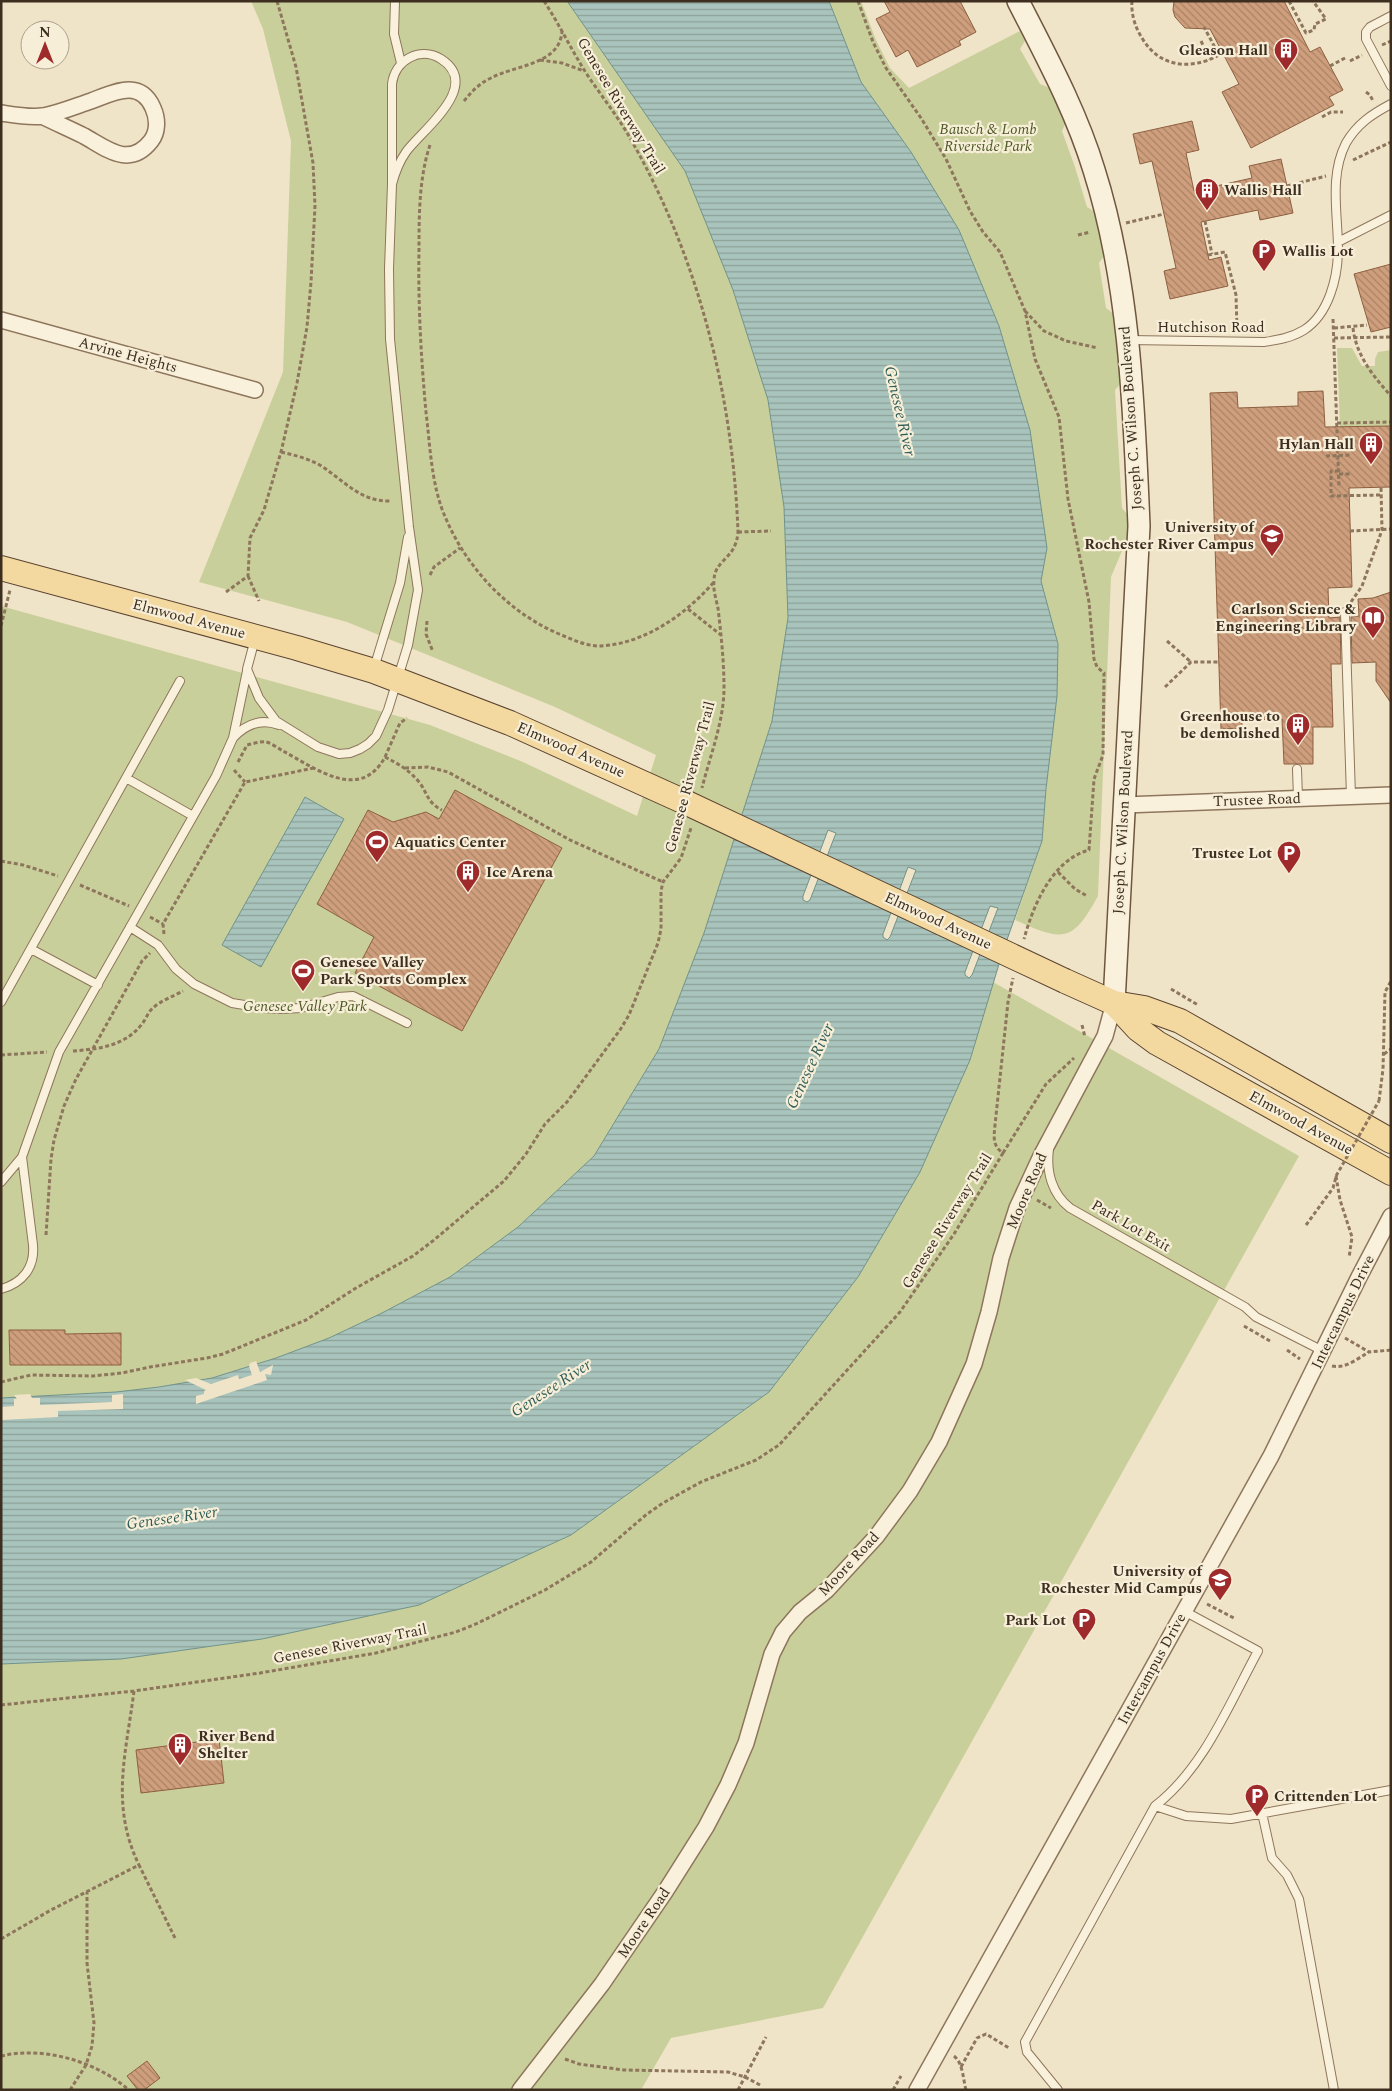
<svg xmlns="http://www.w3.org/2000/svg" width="1392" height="2091" viewBox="0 0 1392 2091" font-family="Spectral,serif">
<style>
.green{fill:#c9cf9b}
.water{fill:url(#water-rules);stroke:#6f938a;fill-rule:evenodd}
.pier{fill:#f0e4c8}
.building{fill:url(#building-back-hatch);stroke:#8d5f41}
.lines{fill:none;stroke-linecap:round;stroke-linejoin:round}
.lane-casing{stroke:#8d765c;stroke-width:10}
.street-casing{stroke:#8d765c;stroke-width:18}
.secondary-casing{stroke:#6f573f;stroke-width:24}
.primary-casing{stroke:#5b4430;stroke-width:26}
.path{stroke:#8d765c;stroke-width:3;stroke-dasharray:4 2.5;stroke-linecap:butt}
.lane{stroke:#faf1dc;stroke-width:8}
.street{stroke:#faf1dc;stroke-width:15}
.secondary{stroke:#faf1dc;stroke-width:21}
.primary{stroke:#f3d9a0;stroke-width:24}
.primary-bridge-casing{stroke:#5b4430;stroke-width:26;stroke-linecap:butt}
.path-bridge{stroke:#8d765c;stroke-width:3;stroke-dasharray:4 2.5;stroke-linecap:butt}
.primary-bridge{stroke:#f3d9a0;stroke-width:24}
.labels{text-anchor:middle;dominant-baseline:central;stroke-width:4.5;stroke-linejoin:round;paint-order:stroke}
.poi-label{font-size:15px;font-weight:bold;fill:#3d2e20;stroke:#f7eed8;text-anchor:end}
.street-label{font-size:15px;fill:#3d2e20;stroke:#f7eed8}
.park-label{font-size:15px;font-style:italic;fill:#4d5a26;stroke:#f7eed8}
.water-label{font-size:16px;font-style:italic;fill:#2f5d5a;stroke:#f7eed8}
</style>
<defs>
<pattern id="water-rules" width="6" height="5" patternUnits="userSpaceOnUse" patternTransform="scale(1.25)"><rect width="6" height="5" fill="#a9c4bc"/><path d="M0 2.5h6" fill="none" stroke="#8ba098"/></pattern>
<pattern id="building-back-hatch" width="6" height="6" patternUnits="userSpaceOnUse" patternTransform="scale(1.25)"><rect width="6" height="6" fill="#cf9f7d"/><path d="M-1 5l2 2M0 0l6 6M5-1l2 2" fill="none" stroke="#a98266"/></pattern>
</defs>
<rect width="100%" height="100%" fill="#f0e4c8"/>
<path class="green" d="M 251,1 L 567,1 L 685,171 L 733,290 L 768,400 L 784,507 L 788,618 L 772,721 L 704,933 L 659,1049 L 594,1156 L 518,1227 L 450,1277 L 382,1313 L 329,1338 L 276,1358 L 212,1378 L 159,1387 L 116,1392 L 1,1398 L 1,606 L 430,725 L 523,762 L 637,816 L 656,755 L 555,707 L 347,622 L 199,582 L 283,372 L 291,141 L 263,29 Z
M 829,1 L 861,1 L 876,40 L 890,68 L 909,88 L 1020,31 L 1025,41 L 1020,49 L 1040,84 L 1050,88 L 1066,122 L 1062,131 L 1075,167 L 1087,207 L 1095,212 L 1104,256 L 1099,263 L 1106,308 L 1113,313 L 1121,383 L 1115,390 L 1122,508 L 1128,515 L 1127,539 L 1111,577 L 1098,896 C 1072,944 1062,941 1015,920 L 1042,841 L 1058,644 L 1041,581 L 1047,548 L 911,152 L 861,82 Z
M 1337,348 L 1352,348 L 1362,366 L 1375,366 L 1375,359 L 1378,352 L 1391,350 L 1391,426 L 1340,427 Z
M 993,982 L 1299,1156 L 823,2008 L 671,2038 L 641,2090 L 1,2090 L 1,1664 L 121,1659 L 262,1639 L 419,1605 L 571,1535 L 769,1392 L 858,1277 L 920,1172 L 970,1060 Z"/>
<path class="water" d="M 567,1 L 829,1 L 861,82 L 911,152 L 959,230 L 999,326 L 1030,430 L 1047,548 L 1041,581 L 1058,644 L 1057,696 L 1046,789 L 1042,841 L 1003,951 L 970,1060 L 920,1172 L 858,1277 L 769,1392 L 571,1535 L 419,1605 L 262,1639 L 121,1659 L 1,1664 L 1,1398 L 116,1392 L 159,1387 L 212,1378 L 276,1358 L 329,1338 L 382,1313 L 450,1277 L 518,1227 L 594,1156 L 659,1049 L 704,933 L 772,721 L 788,618 L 784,507 L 768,400 L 733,290 L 685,171 ZM 828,830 L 836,833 L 810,900 L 807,902 L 803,900 L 803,896 ZM 908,867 L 916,870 L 890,937 L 887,940 L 883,937 L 883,934 ZM 990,906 L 998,908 L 972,975 L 969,978 L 965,975 L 965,972 Z
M 305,797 L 344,819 L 261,967 L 222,945 Z"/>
<path class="pier" d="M 256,1361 L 260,1372 L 273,1365 L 271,1375 L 265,1374 L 267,1380 L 196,1404 L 196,1396 L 204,1394 L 204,1391 L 206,1390 L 185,1380 L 196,1378 L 211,1384 L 238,1375 L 239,1379 L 252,1375 L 249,1366 L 250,1363 Z
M 30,1394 L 32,1398 L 40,1398 L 40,1405 L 112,1402 L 112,1395 L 123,1394 L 123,1409 L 58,1411 L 58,1417 L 2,1420 L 1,1407 L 14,1406 L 14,1399 L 17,1399 L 14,1395 Z"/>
<path class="building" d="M 884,1 L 960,1 L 976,32 L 959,41 L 961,45 L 917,67 L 908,50 L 896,57 L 876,19 L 890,12 Z
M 1174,1 L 1284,1 L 1310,52 L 1320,47 L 1343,90 L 1329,97 L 1334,105 L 1251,148 L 1222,92 L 1239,84 L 1210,29 L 1185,28 L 1175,17 L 1173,10 Z
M 1192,121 L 1199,150 L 1186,153 L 1194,191 L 1252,178 L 1249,166 L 1281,159 L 1293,213 L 1260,220 L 1258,210 L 1201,222 L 1209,260 L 1221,257 L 1228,286 L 1170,299 L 1164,271 L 1176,268 L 1164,214 L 1152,161 L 1140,164 L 1133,134 Z
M 1391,264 L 1391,327 L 1371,332 L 1354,274 Z
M 1323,391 L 1325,427 L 1391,426 L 1391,487 L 1349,488 L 1352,587 L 1328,588 L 1329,618 L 1340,617 L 1341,664 L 1331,664 L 1333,727 L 1313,727 L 1313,764 L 1284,764 L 1282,719 L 1242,720 L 1242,728 L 1221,729 L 1210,393 L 1237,392 L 1238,408 L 1298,406 L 1298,392 Z
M 1391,592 L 1391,703 L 1376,681 L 1376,662 L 1352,663 L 1351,617 L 1359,616 L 1358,599 L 1373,598 Z
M 455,790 L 562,848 L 462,1031 L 355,973 L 374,937 L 317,904 L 368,810 L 393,822 L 426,812 L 439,819 Z
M 9,1330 L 65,1330 L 65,1334 L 121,1333 L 121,1365 L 10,1365 Z
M 219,1739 L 224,1783 L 141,1793 L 136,1750 Z
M 147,2061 L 160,2078 L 144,2090 L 138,2090 L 127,2076 Z"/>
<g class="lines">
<defs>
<path id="lane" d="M 395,1 L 394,34 L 401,63
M 1391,16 L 1370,27 L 1366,32 L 1366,39 L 1391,86
M 1338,242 L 1391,215
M 1129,340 L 1264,342 C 1277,340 1291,338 1304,330 C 1329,314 1338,277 1338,249 C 1338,214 1329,176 1346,143 C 1357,124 1372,114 1391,104
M 1345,612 L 1351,796
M 255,639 L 247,669 L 259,698 L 276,721 L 318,747 L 339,754 L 350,753 L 360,749 L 368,744 L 376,736 L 388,710 L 408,645 L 418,590 L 409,527 L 390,339 L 389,269 L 392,184 L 392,84 C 395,60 420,46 441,59 C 483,86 422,130 406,152 C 399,162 395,173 392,184
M 374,668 L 400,583 L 408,537
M 247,671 L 233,738 C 246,724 261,718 279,725
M 1297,769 L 1298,798
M 126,778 L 193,816
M 130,927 L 158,945 L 176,969 L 194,984 L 232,1003 L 263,1008 L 282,1009 L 301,1008 L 338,997 L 353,996 L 407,1023
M 31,949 L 98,985
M 1,1002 L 180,681
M 1049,1149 C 1046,1172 1052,1194 1070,1208 L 1245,1307 L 1256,1317 L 1323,1351
M 1,1182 L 22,1157 L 59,1052 L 216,776 L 233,738
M 1,1289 C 23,1283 35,1267 33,1245 L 22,1157
M 1155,1806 L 1186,1816 L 1231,1819 L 1391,1790
M 1262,1813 L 1272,1858 L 1287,1875 L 1299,1899 L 1334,2090
M 1058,2090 L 1027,2052 L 1025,2042 L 1155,1806 C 1204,1768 1229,1704 1258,1651 L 1184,1611"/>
<path id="street" d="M 1,113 C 14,115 30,118 43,116 C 59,113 76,106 91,101 C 113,93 140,78 153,108 C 158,119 158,132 151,141 C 129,169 106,148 84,136 C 70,129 56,123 42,116
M 1,320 L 255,390
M 1124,805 L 1391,795
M 520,2090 L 602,1984 L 665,1892 L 706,1827 L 728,1785 L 746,1743 L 772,1654 L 783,1632 L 800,1612 L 827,1590 L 876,1537 L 910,1491 L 939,1442 L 974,1364 L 989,1312 L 1001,1258 L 1017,1208 L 1041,1156 L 1105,1036 L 1114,1003
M 917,2090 L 1271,1456 L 1359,1277 L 1391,1216"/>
<path id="secondary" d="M 1018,1 C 1046,56 1076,111 1094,170 C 1130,283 1134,408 1139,526 L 1114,1003"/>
<path id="primary" d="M 1,568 L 297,648 L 374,671 L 510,723 L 687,803
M 1065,981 L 1114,1003 L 1144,1008 L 1180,1021 L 1391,1141
M 1114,1003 L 1138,1029 L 1157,1043 L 1391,1173"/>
</defs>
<use href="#lane" class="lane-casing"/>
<use href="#street" class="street-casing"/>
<use href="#secondary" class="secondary-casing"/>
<use href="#primary" class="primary-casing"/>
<path class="path" d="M 544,1 C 559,24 571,49 586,73 C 602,97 620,119 634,145 C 700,263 733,398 738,532 C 736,560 714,559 714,581 C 713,590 716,599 718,608 C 721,634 724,661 724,688 C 724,721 710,756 702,788
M 858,1 L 873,42 L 886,68 L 921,118 L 946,159 L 970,211 L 983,232 L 1000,252 L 1025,311 L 1035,359 L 1059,417 L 1068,499 L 1089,602 L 1094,659 L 1097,667 L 1104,673 L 1103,755 L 1094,779 L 1089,850 C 1052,860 1033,906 1024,939
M 1132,1 C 1131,14 1135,27 1142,38 C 1159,67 1190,71 1219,55 L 1204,27
M 1289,1 L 1306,33 L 1314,30 L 1315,24 L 1326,19 L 1313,1
M 1201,41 L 1210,59
M 1382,45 L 1391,41
M 540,60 L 562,63 L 584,71
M 1350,61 L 1362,55
M 1330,66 L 1347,57
M 1366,92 L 1370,95 L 1373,101
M 464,101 C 472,91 480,83 491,78 C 515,65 559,65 562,32
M 1322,117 L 1331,112 L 1343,112
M 430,145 C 419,178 419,215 419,250 C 418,304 421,358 426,412 C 430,445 431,478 442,509 C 463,565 508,614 564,636 C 576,641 587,646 600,646 C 644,644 685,615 713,583
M 1353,160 L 1391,142
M 1287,186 L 1326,176
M 1205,221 L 1212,254
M 1126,223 L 1164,214
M 1078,235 L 1090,232
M 1208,255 L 1225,252 L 1236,295 L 1237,329
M 1025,311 L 1044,331 L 1066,341 L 1098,348
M 1333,319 L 1339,488
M 1334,328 L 1367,325
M 1353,328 C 1356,355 1373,376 1391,396
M 1334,338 L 1391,337
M 1337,423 L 1391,422
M 281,452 C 294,455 306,458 318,464 C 342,478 359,502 390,501
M 1339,471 L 1331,471 L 1331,496 L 1381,495
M 1339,474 L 1352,474
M 1350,531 L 1391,529
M 738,532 L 771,531
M 430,575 L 434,567 L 460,548
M 248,576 L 259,601
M 226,592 L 248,576 L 250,538 L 264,510 L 281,452 L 297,383 L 307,327 L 311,282 L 315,206 L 313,163 L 296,67 L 277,1
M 1351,602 L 1362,586 L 1382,530 L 1381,487
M 688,609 L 721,635
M 427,621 L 426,634 L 433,652
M 1,626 L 10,590
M 1167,641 L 1191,662
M 1165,687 L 1191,662 L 1219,662
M 385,757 L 400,723 L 407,718
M 238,762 L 247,745 C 252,744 261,741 266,742 C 271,743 278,748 283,751 C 315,768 360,803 385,757 C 399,764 410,771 420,783 C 428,795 428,803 442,810
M 405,768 L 428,767 L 448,772 L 570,840 L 663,882
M 234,770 L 245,782
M 1,861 L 23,865 L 58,876
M 1058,872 L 1075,889 L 1087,896
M 80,885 L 129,906
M 150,917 L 163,924
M 164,934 L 163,924 L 245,782 L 314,768
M 1171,989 L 1198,1005
M 1082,1025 L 1085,1037
M 73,1051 C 99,1049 125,1046 142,1024 C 146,1019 148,1012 153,1008 C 160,1001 174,996 183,991
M 1384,1054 L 1391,1049
M 1,1055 L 47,1052
M 1379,1101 L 1383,1069 L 1385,992 L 1391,981
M 1003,1153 L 1046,1084 L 1074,1058
M 1336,1176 L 1340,1200 L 1352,1237 L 1349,1258
M 1037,1200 L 1051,1208
M 1306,1225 L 1333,1188 L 1336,1177
M 46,1235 L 51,1159 L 54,1140 L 64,1106 L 76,1079 L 142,961 L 150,953
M 1244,1326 L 1270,1341
M 1345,1338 L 1369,1352 L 1391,1350
M 1287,1350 L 1300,1359
M 1332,1366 C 1346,1369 1358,1358 1369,1352
M 1,1382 L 31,1375 L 93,1376 L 122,1373 L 150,1367 L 207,1358 L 223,1354 L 306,1320 L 356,1288 L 413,1256 L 434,1240 L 504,1181 L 526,1154 L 545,1124 L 567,1102 L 620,1030 L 629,1015 L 658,943 L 661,929 L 661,891 L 663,882 L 681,858 L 691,828
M 1207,1604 L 1234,1618
M 134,1691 C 126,1754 110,1805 139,1865
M 1,1705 L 134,1691 L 260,1673 L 376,1653 L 456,1632 L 478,1623 L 545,1590 L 591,1562 L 647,1514 L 663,1503 L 701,1482 L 756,1460 L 779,1445 L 900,1312 L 954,1234 L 1003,1153 C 992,1146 994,1136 995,1125 L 1008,1002 L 1013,978
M 1,1939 L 51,1910 L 139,1865 L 175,1938
M 1,2056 C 43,2046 96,2061 129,2090
M 954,2056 C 963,2063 963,2079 966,2090
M 565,2059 L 579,2064 L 624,2070 L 728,2072 L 745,2077 L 762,2086
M 961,2067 L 977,2038 L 986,2034 L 1009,2048
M 70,2090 L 86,2065 L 92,2046 L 94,2023 L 87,1963 L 87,1892
M 738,2090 L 766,2037
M 893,2090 L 901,2076"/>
<use href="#lane" class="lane"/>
<use href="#street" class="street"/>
<use href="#secondary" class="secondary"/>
<use href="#primary" class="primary"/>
<defs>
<path id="primary-bridge" d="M 687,803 L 1065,981"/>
</defs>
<use href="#primary-bridge" class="primary-bridge-casing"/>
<path class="path-bridge" d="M 1326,456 L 1352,455
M 1336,1176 L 1379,1101"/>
<use href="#primary-bridge" class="primary-bridge"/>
</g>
<defs>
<symbol id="building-pin" viewBox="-11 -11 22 30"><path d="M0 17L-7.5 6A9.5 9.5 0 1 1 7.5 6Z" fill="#9e2a2b" stroke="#f7eed8"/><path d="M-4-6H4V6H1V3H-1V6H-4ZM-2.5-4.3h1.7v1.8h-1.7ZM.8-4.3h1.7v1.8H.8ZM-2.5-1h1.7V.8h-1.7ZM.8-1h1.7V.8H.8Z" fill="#fff"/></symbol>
<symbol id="parking-pin" viewBox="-11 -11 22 30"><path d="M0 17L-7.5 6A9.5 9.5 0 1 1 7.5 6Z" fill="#9e2a2b" stroke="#f7eed8"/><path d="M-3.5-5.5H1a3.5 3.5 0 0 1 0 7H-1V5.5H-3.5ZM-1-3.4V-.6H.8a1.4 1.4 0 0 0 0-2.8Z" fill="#fff"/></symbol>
<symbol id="university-pin" viewBox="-11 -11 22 30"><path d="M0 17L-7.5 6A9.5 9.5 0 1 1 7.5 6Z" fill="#9e2a2b" stroke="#f7eed8"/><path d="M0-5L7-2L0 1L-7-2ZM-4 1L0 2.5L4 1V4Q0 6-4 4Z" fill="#fff"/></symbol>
<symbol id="library-pin" viewBox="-11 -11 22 30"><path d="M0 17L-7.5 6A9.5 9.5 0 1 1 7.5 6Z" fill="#9e2a2b" stroke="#f7eed8"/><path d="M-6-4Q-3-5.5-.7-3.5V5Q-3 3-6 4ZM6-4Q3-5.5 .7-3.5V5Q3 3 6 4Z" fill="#fff"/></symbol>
<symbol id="stadium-pin" viewBox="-11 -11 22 30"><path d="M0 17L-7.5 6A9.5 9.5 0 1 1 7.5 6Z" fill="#9e2a2b" stroke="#f7eed8"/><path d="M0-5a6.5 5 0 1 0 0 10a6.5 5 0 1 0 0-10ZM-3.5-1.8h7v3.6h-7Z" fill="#fff"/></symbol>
</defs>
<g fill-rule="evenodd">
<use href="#building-pin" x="1272" y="36" width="28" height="38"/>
<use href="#building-pin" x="1193" y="176" width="28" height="38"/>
<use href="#parking-pin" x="1250" y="237" width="28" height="38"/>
<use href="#building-pin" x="1357" y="430" width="28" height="38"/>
<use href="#university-pin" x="1258" y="522" width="28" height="38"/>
<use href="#library-pin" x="1359" y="604" width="28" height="38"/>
<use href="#building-pin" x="1284" y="711" width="28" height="38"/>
<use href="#stadium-pin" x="363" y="828" width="28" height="38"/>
<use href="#parking-pin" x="1275" y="839" width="28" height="38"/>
<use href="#building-pin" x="454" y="858" width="28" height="38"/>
<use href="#stadium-pin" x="289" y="957" width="28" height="38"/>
<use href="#university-pin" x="1206" y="1566" width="28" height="38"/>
<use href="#parking-pin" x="1070" y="1606" width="28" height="38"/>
<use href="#building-pin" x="166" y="1731" width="28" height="38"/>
<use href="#parking-pin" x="1243" y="1782" width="28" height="38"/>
</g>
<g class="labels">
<g class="poi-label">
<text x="1268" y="50">Gleason Hall</text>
<text x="1224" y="190" text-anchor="start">Wallis Hall</text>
<text x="1282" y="251" text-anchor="start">Wallis Lot</text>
<text x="1354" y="444">Hylan Hall</text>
<text x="1254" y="527">University of<tspan x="1254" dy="17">Rochester River Campus</tspan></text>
<text x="1356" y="609">Carlson Science &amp;<tspan x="1356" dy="17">Engineering Library</tspan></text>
<text x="1280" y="716">Greenhouse to<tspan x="1280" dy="17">be demolished</tspan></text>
<text x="394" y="842" text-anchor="start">Aquatics Center</text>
<text x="1272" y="853">Trustee Lot</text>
<text x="486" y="872" text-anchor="start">Ice Arena</text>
<text x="320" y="962" text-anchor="start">Genesee Valley<tspan x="320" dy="17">Park Sports Complex</tspan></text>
<text x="1202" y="1571">University of<tspan x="1202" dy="17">Rochester Mid Campus</tspan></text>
<text x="1066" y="1620">Park Lot</text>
<text x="198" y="1736" text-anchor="start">River Bend<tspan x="198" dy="17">Shelter</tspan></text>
<text x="1274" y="1796" text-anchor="start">Crittenden Lot</text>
</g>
<g class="street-label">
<text transform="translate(621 106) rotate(59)">Genesee Riverway Trail</text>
<text x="1211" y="327">Hutchison Road</text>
<text transform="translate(128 355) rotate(15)">Arvine Heights</text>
<text transform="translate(1131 418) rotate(-94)">Joseph C. Wilson Boulevard</text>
<text transform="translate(189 619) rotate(15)">Elmwood Avenue</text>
<text transform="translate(571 750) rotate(24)">Elmwood Avenue</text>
<text transform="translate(690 777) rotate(-75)">Genesee Riverway Trail</text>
<text transform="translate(1257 800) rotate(-2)">Trustee Road</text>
<text transform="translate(1123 822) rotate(-87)">Joseph C. Wilson Boulevard</text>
<text transform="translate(938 921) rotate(25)">Elmwood Avenue</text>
<text transform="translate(1301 1123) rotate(29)">Elmwood Avenue</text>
<text transform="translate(1027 1191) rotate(-67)">Moore Road</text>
<text transform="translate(947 1221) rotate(-58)">Genesee Riverway Trail</text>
<text transform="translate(1131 1226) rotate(30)">Park Lot Exit</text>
<text transform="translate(1343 1312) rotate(-64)">Intercampus Drive</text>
<text transform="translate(849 1564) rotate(-47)">Moore Road</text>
<text transform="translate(350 1644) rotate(-11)">Genesee Riverway Trail</text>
<text transform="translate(1152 1669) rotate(-61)">Intercampus Drive</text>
<text transform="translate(644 1923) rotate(-56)">Moore Road</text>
</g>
<g class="park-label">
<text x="988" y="129">Bausch &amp; Lomb<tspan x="988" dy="17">Riverside Park</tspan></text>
<text x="305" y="1006">Genesee Valley Park</text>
</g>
<g class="water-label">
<text transform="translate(900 411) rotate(77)">Genesee River</text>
<text transform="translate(810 1066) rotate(-65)">Genesee River</text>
<text transform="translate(551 1388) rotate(-33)">Genesee River</text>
<text transform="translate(172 1518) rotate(-8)">Genesee River</text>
</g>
</g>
<rect width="1392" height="2091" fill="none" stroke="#3d2e20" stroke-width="5"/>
<g transform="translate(45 45)"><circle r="24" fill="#f7eed8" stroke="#ada18e"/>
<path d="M0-4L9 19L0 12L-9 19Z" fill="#9e2a2b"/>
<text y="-8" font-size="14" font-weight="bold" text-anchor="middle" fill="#3d2e20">N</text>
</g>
</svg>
